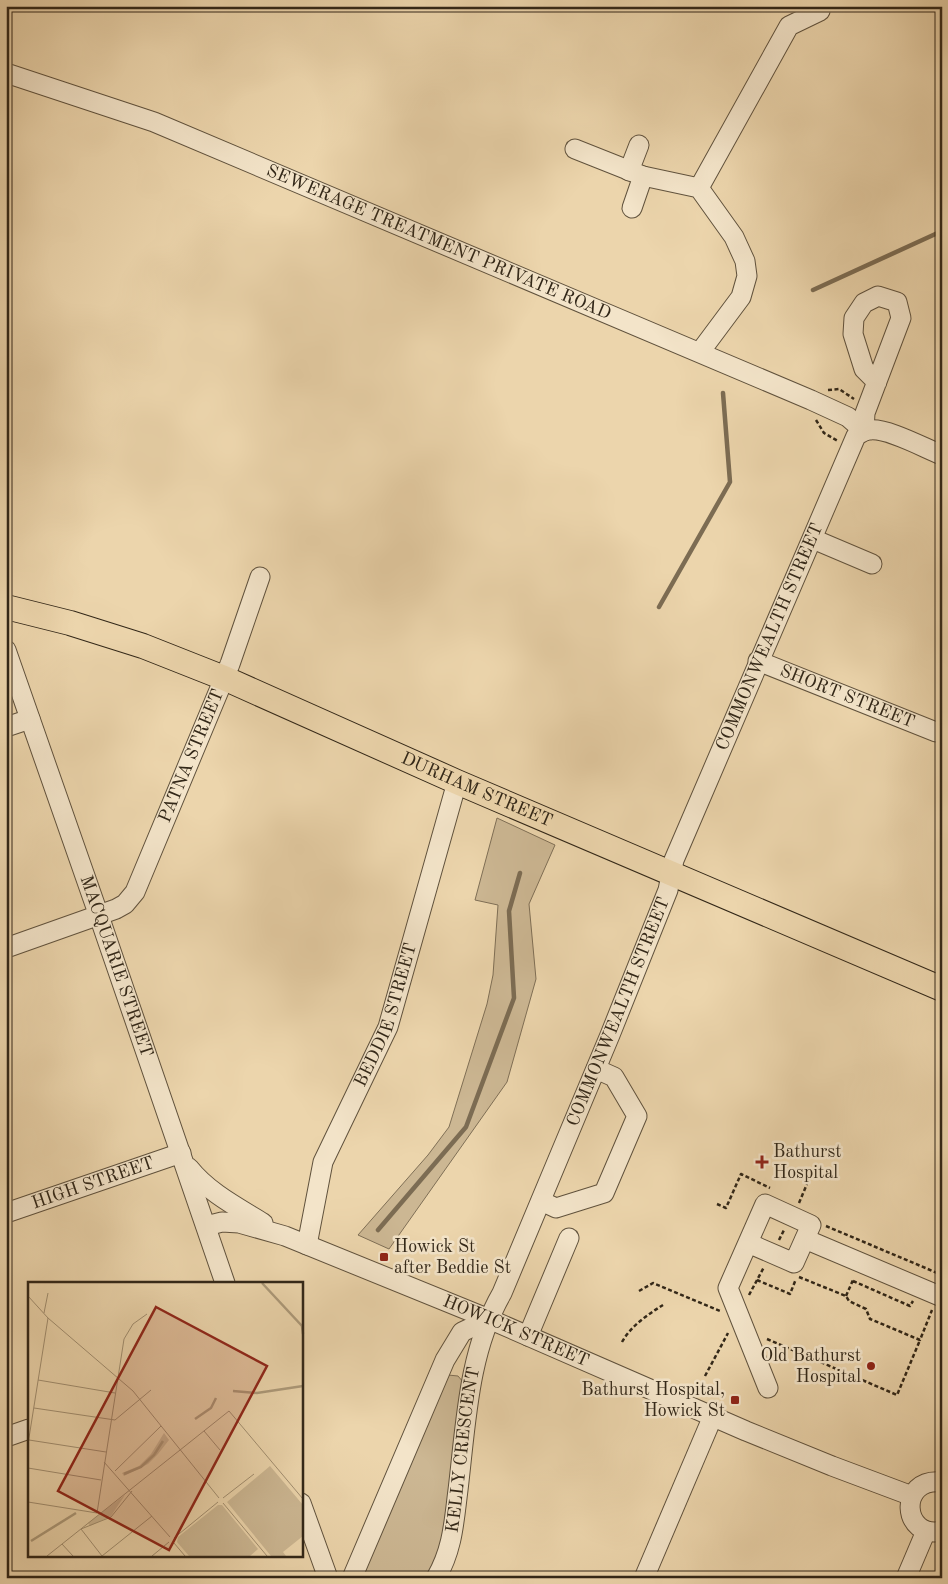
<svg xmlns="http://www.w3.org/2000/svg" width="948" height="1584" viewBox="0 0 948 1584" font-family="'Old Standard TT',serif">
<style>
.green{fill:#ccb793;stroke:#7f6f56}
.lines{fill:none;stroke-linecap:round;stroke-linejoin:round}
.stream{stroke:#7c6c53;stroke-width:4.5}
.minor-casing{stroke:#60523d;stroke-width:21}
.major-casing{stroke:#322718;stroke-width:26}
.path{stroke:#322718;stroke-width:2.5;stroke-dasharray:4 2.5;stroke-linecap:butt}
.minor{stroke:#f3e4c9;stroke-width:19}
.major{stroke:#ecd5ac;stroke-width:24}
.poi-dot{fill:#8f2418;stroke:#f3e4c9;stroke-width:2}
.labels{text-anchor:middle;dominant-baseline:central;stroke-width:5;stroke-linejoin:round;paint-order:stroke}
.street-label{font-size:18px;fill:#322718;stroke:#f3e4c9}
.poi-label{font-size:18px;fill:#322718;stroke:#f3e4c9;text-anchor:start}
.inset-river{fill:none;stroke:#ad9a7a;stroke-width:2.5}
.inset-road{fill:none;stroke:#a28f71;stroke-width:1}
.view{fill:#8f2418;fill-opacity:0.15;stroke:#8f2418;stroke-width:2.5}
.inset-edge{fill:none;stroke:#322718;stroke-width:2.5}
</style>
<rect width="100%" height="100%" fill="#ecd5ac"/>
<filter id="stains"><feTurbulence type="fractalNoise" baseFrequency=".004" numOctaves="4"/><feColorMatrix values="0 0 0 0 .2 0 0 0 0 .09 0 0 0 0 .02 0 0 0 .5 -.17"/></filter>
<radialGradient id="worn" r=".72"><stop offset=".6" stop-color="#630" stop-opacity="0"/><stop offset="1" stop-color="#630" stop-opacity=".3"/></radialGradient>
<path class="green" d="M 497,818 L 555,845 L 529,904 L 536,979 L 507,1082 L 389,1249 L 358,1235 L 428,1155 L 449,1127 L 487,1004 L 493,975 L 498,905 L 475,900 Z
M 448,1375 L 458,1376 L 464,1383 L 445,1539 L 428,1578 L 359,1578 Z"/>
<g class="lines">
<path class="stream" d="M 813,290 L 942,231
M 659,607 L 730,482 L 723,393
M 378,1230 L 466,1127 L 514,998 L 509,911 L 520,873"/>
<defs>
<g id="minor">
<path id="s1" d="M 6,73 L 154,122 L 811,400 L 848,417 L 864,431"/>
<path d="M 575,149 L 643,176 L 699,188 L 734,237 L 745,261 L 747,276 L 741,297 L 700,352"/>
<path d="M 629,171 L 639,145"/>
<path d="M 699,188 L 789,26 L 820,11"/>
<path d="M 632,208 L 643,176"/>
<path d="M 864,431 L 865,413 L 901,318 L 897,302 L 878,296 L 864,303 L 854,318 L 853,334 L 864,369 L 877,382"/>
<path d="M 813,539 L 872,564"/>
<path id="s2" d="M 6,650 L 99,916 L 225,1283"/>
<path id="s3" d="M 758,661 L 936,732"/>
<path d="M 6,727 L 30,719"/>
<path id="s4" d="M 6,948 L 116,909 L 125,904 L 135,892 L 230,664 L 260,577"/>
<path d="M 189,1168 C 208,1192 237,1207 263,1223"/>
<path d="M 541,1201 L 556,1208 L 604,1193 L 637,1116 L 614,1077 L 596,1069"/>
<path id="s5" d="M 6,1213 L 181,1153"/>
<path id="s6" d="M 206,1226 L 222,1222 L 239,1223 L 285,1236 L 489,1319 L 746,1431 L 832,1466 L 912,1496"/>
<path d="M 805,1239 L 942,1297"/>
<path d="M 748,1243 L 794,1263 L 811,1225 L 765,1204 L 728,1288 L 768,1388"/>
<path id="s7" d="M 307,1245 L 323,1162 L 388,1027 L 457,782"/>
<path d="M 528,1336 L 569,1238"/>
<path d="M 6,1437 L 29,1429"/>
<path d="M 942,1482 C 897,1477 902,1540 942,1531"/>
<path d="M 301,1503 L 328,1578"/>
<path d="M 352,1578 L 445,1360 L 462,1332 L 489,1319"/>
<path id="s8" d="M 436,1578 C 453,1549 454,1521 458,1490 C 466,1424 468,1352 502,1293 L 610,1035 L 668,890 L 674,860 L 856,436 C 861,433 864,430 870,430 C 888,428 924,448 942,455"/>
<path d="M 644,1578 L 713,1416"/>
<path d="M 906,1578 L 926,1531"/>
</g>
<g id="major">
<path id="s9" d="M 6,607 L 70,623 L 143,646 L 224,678 L 457,782 L 942,989"/>
</g>
</defs>
<use href="#minor" class="minor-casing"/>
<use href="#major" class="major-casing"/>
<path class="path" d="M 828,390 L 839,389 L 854,399
M 816,420 L 824,433 L 838,441
M 799,1203 L 807,1184
M 717,1204 L 726,1208 L 741,1174 L 770,1188
M 826,1226 L 942,1275
M 779,1240 L 784,1230
M 799,1277 L 846,1296 L 849,1301 L 866,1309 L 870,1319 L 920,1340 L 932,1310
M 757,1280 L 790,1294 L 796,1279
M 853,1281 L 910,1306 L 913,1301
M 639,1291 L 653,1283 L 720,1311
M 749,1295 L 764,1267
M 846,1296 L 853,1280
M 767,1339 L 897,1395 L 920,1340
M 622,1342 C 631,1326 647,1315 663,1305
M 705,1376 L 728,1333"/>
<use href="#minor" class="minor"/>
<use href="#major" class="major"/>
</g>
<g class="poi-dot">
<path d="M759.5 1154.5h5v5h5v5h-5v5h-5v-5h-5v-5h5z"/>
<rect x="379" y="1252" width="10" height="10" rx="2.5"/>
<circle cx="871" cy="1366" r="5"/>
<rect x="730" y="1395" width="10" height="10" rx="2.5"/>
</g>
<g class="labels">
<g class="street-label">
<text stroke="none"><textPath href="#s1" startOffset="465">SEWERAGE TREATMENT PRIVATE ROAD</textPath></text>
<text stroke="none"><textPath href="#s8" startOffset="1004">COMMONWEALTH STREET</textPath></text>
<text stroke="none"><textPath href="#s3" startOffset="96">SHORT STREET</textPath></text>
<text stroke="none"><textPath href="#s4" startOffset="290">PATNA STREET</textPath></text>
<text stroke="none"><textPath href="#s9" startOffset="506">DURHAM STREET</textPath></text>
<text stroke="none"><textPath href="#s2" startOffset="335">MACQUARIE STREET</textPath></text>
<text stroke="none"><textPath href="#s8" startOffset="599">COMMONWEALTH STREET</textPath></text>
<text stroke="none"><textPath href="#s7" startOffset="245">BEDDIE STREET</textPath></text>
<text stroke="none"><textPath href="#s5" startOffset="92">HIGH STREET</textPath></text>
<text stroke="none"><textPath href="#s6" startOffset="331">HOWICK STREET</textPath></text>
<text stroke="none"><textPath href="#s8" startOffset="132">KELLY CRESCENT</textPath></text>
</g>
<g class="poi-label">
<text x="773" y="1152">Bathurst<tspan x="773" dy="21">Hospital</tspan></text>
<text x="394" y="1247">Howick St<tspan x="394" dy="21">after Beddie St</tspan></text>
<text x="861" y="1356" text-anchor="end">Old Bathurst<tspan x="861" dy="21">Hospital</tspan></text>
<text x="725" y="1390" text-anchor="end">Bathurst Hospital,<tspan x="725" dy="21">Howick St</tspan></text>
</g>
</g>
<g transform="translate(28 1282)">
<rect width="275" height="275" fill="#ecd5ac"/>
<path d="M 136,151 L 141,158 L 130,172 L 120,182 L 96,194 L 94,191 L 111,184 L 123,172 ZM 242,184 L 275,223 L 275,254 L 255,270 L 258,274 L 243,274 L 199,220 ZM 97,213 L 83,234 L 62,244 L 60,241 ZM 190,223 L 194,223 L 230,267 L 222,274 L 161,274 L 149,260 L 150,255 Z" fill="#ccb793"/>
<path class="inset-river" d="M 234,1 L 274,44 L 275,52M 205,109 L 229,111 L 275,104M 167,137 L 183,126 L 188,116M 96,192 L 113,185 L 126,173 L 135,159M 3,259 L 48,231"/>
<path class="inset-road" d="M 0,14 L 20,36 L 105,109 L 191,216M 16,31 L 20,11M 10,98 L 87,111M 6,126 L 87,138 L 123,108M 176,149 L 192,168M 1,158 L 78,170M 0,162 L 20,36M 76,180 L 142,255M 0,186 L 73,198M 87,189 L 133,144M 195,216 L 226,192M 0,220 L 69,231M 195,221 L 239,274M 69,231 L 96,57 L 105,42 L 119,32M 53,247 L 83,235 L 104,209M 53,247 L 74,274M 146,256 L 190,220M 146,261 L 157,274M 34,262 L 45,274M 19,274 L 201,129 L 275,217M 74,274 L 124,234M 124,274 L 141,260"/>
<path class="view" d="M 128,25 L 239,84 L 141,268 L 30,209 Z"/>
<rect width="275" height="275" class="inset-edge"/>
</g>
<rect width="948" height="1584" fill="none" stroke="#ecd5ac" stroke-width="25"/>
<rect x="8" y="8" width="933" height="1569" fill="none" stroke="#322718" stroke-width="2.5"/>
<rect x="12" y="12" width="923" height="1559" fill="none" stroke="#322718"/>
<rect width="100%" height="100%" filter="url(#stains)"/>
<rect width="100%" height="100%" fill="url(#worn)"/>
</svg>
